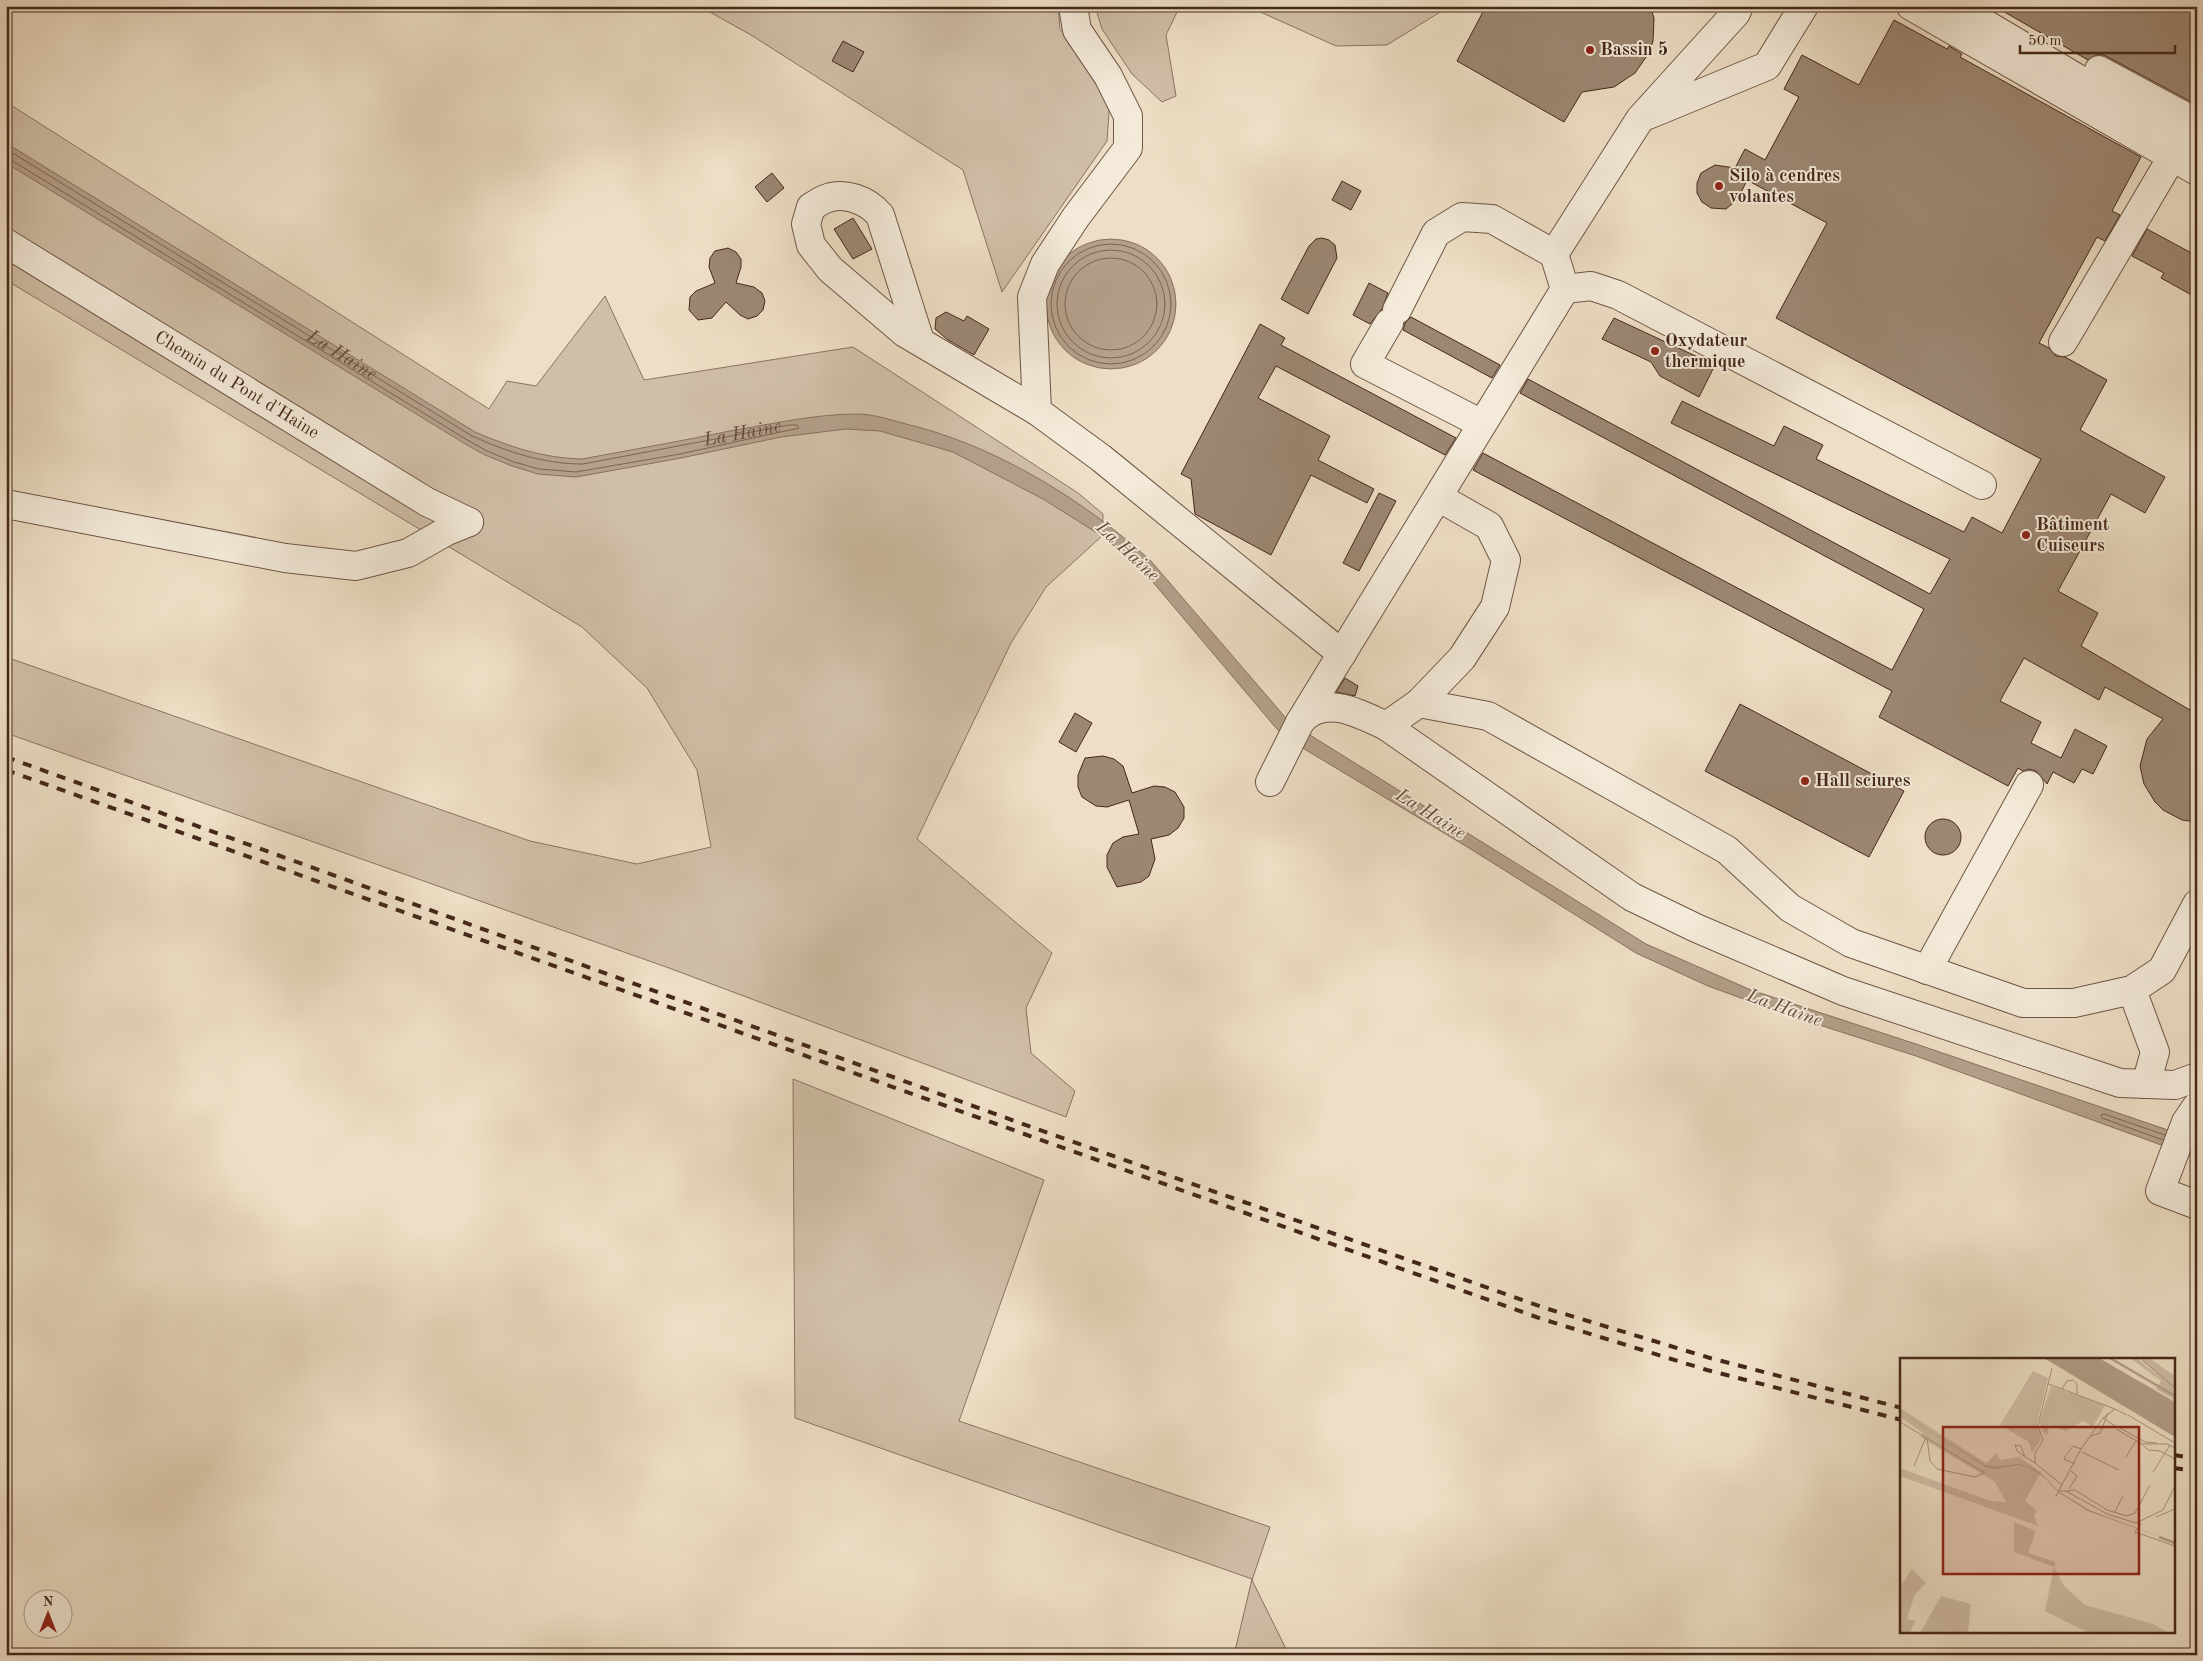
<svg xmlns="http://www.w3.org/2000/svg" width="2203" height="1661" viewBox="0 0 2203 1661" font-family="'Old Standard TT',serif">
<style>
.green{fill:#d0bfa8;stroke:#8a7462}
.water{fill:#b4a08b;stroke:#88705e}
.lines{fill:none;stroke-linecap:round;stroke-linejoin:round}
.shore{stroke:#7c6453;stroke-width:1}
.building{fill:#9c8773;stroke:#45281b}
.minor-tunnel{stroke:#cbbaa3;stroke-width:28;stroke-dasharray:28 14;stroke-linecap:butt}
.minor-casing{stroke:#6f5646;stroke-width:30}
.minor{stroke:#f3ead9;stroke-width:28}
.rail{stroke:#45281b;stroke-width:4;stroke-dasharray:9 9;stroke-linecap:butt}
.poi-dot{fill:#8f2418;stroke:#f3ead9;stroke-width:2}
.labels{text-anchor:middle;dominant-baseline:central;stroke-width:4;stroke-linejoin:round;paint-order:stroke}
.poi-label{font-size:18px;font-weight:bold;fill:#45281b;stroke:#f3ead9;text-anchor:start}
.street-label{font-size:18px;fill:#45281b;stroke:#f3ead9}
.water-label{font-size:19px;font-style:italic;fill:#664c3d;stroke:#f3ead9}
.inset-river{fill:none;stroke:#b4a08b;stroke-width:2.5}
.inset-road{fill:none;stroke:#aa9581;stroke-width:1}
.view{fill:#8f2418;fill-opacity:0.15;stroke:#8f2418;stroke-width:2.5}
.inset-edge{fill:none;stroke:#45281b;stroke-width:2.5}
</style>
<rect width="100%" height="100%" fill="#eddec5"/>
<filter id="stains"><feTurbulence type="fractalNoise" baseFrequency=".004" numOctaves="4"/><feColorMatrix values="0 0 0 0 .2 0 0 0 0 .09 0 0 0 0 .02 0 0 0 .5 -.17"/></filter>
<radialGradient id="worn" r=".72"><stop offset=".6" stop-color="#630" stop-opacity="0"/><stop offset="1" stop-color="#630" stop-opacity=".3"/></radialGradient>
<path class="green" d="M 699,6 L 1058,6 L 1060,29 L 1110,99 L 1107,141 L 1002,292 L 963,170 L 751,35 Z
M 1095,6 L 1180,6 L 1166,35 L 1176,96 L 1162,102 L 1132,74 L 1102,29 Z
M 1247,6 L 1450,6 L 1387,45 L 1336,46 Z
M 6,102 L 489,409 L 507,381 L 536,386 L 605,296 L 644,380 L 853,347 L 1078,493 L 1103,514 L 1102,536 L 1046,587 L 1011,643 L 917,839 L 1052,953 L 1026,1008 L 1031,1053 L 1075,1091 L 1066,1117 L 669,968 L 6,733 L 6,657 L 530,841 L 637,864 L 711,847 L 697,770 L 647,688 L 582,627 L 6,280 Z
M 793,1079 L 1044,1180 L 959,1421 L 1270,1527 L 1252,1580 L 1289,1655 L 1234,1655 L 1252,1579 L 795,1418 Z"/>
<path class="water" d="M 6,143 L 475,432 C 510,447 543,458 582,459 C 631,450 681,441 730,431 C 772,424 815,414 857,414 C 872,414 888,419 902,423 C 993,444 1081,498 1150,560 L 1285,717 L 1297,727 L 1646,944 L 1751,990 L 1922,1046 L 2197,1140 L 2197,1158 L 1916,1056 L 1782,1013 L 1708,986 L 1636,953 L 1469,848 L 1291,741 L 1276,728 L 1141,568 L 1102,536 L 1043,499 L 953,452 L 880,431 L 846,429 L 781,437 L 681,458 L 576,477 L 538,474 L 512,466 L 485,455 L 467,445 L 6,163 Z
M1046 304a65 65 0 1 1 130 0a65 65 0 1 1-130 0Z"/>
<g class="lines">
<g class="shore">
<path id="s1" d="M 6,149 L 472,436 C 508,452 543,464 583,464 L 789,425 L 797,425 L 799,428 L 680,454 L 576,472 L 539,469 L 514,462 L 487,451 L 469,441 L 11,160 L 6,159"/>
<circle cx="1111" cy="304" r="60"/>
<circle cx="1111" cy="304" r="54"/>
<circle cx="1111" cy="304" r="46"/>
<path d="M 2163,1140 L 2102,1118 L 2101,1115 L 2104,1114 L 2165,1135"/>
</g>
</g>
<path class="building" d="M 1486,6 L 1650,6 L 1654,18 L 1653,41 L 1649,53 L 1635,73 L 1614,87 L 1582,92 L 1564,122 L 1457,61 Z
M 1994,6 L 2197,6 L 2197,105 L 2106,56 L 2098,54 L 2088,60 Z
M 1894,20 L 1947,49 L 1949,46 L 1962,54 L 1960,57 L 2141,157 L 2112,211 L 2120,215 L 2105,241 L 2097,237 L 2039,343 L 2049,348 L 2056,356 L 2065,357 L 2107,380 L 2080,430 L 2165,477 L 2145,513 L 2111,494 L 2058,591 L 2098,613 L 2081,646 L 2190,710 L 2197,708 L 2197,822 L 2182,820 L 2163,810 L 2155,802 L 2144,784 L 2140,766 L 2147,739 L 2163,719 L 2105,687 L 2099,700 L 2024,658 L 2000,701 L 2041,722 L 2031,743 L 2061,758 L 2075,729 L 2107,746 L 2093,774 L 2082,769 L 2074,783 L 2053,772 L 2047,784 L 2036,771 L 2029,769 L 2023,771 L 2018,768 L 2008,786 L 1879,717 L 1892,691 L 1473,470 L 1483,453 L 1892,670 L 1924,609 L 1520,393 L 1528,379 L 1930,594 L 1950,559 L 1671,423 L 1682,401 L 1774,446 L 1784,426 L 1823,445 L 1816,459 L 1964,532 L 1972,517 L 2002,533 L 2041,459 L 1776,318 L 1827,223 L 1747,180 L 1738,199 L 1726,209 L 1711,208 L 1702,202 L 1697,193 L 1697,183 L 1701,173 L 1715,165 L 1735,168 L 1745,149 L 1765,160 L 1799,97 L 1784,89 L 1802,55 L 1859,85 Z
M 843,41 L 864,52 L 853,72 L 832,61 Z
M 772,173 L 784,188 L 767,202 L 755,187 Z
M 1342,181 L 1361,191 L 1351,210 L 1332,200 Z
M 853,218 L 872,249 L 853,259 L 834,229 Z
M 2147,229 L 2197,256 L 2197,298 L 2161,278 L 2164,273 L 2132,256 Z
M 1322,238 L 1329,240 L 1335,245 L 1337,258 L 1308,314 L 1281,299 L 1309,246 L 1316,239 Z
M 728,248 L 736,252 L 741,259 L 741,267 L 736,283 L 754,287 L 762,293 L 765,301 L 763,310 L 757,316 L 748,319 L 740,315 L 726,302 L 712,318 L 698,320 L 689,310 L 690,297 L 696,291 L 715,283 L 709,267 L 710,258 L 715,251 Z
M 1369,283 L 1388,293 L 1382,309 L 1370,324 L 1353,315 Z
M 946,312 L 964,321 L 967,316 L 989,329 L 974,355 L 948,340 L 935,329 L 936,318 Z
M 1411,317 L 1500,365 L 1492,378 L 1403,330 L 1405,323 Z
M 1614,318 L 1715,365 L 1699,397 L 1660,376 L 1651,362 L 1602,339 Z
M 1260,324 L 1285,338 L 1281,345 L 1456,438 L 1445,455 L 1276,366 L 1258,398 L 1330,436 L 1318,460 L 1374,489 L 1367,503 L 1311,475 L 1271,555 L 1195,514 L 1191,479 L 1181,474 Z
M 1379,493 L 1396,501 L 1359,571 L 1343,563 Z
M 1345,678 L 1358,686 L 1355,696 L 1336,692 Z
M 1740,704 L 1904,791 L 1869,857 L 1705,771 Z
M 1075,713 L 1092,723 L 1076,752 L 1059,742 Z
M 1103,756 L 1114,759 L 1123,766 L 1132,793 L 1154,786 L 1165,787 L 1175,792 L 1184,807 L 1184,818 L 1178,828 L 1169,835 L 1151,839 L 1155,859 L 1149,876 L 1141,882 L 1117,887 L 1107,867 L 1107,855 L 1113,843 L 1123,837 L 1139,834 L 1129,800 L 1107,807 L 1096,806 L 1082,797 L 1078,787 L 1078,775 L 1085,758 Z
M1925 837a18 18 0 1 1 36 0a18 18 0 1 1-36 0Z"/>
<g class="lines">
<path class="minor-tunnel" d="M 1981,6 L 1989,10"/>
<defs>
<g id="minor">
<path d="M 1073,6 L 1077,30 L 1108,76 L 1128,116 L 1128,148 L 1076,217 L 1045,264 L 1032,297 L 1037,411 L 1101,458 L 1342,654"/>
<path d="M 1911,6 L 2197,171"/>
<path d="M 1955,6 L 1967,13"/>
<path d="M 1982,22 L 2197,149"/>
<path d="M 2099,70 L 2197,123"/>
<path d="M 1648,115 L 1767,66 L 1804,6"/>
<path id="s2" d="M 6,243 L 427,502 L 469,522"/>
<path d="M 1565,289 L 1591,286 L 1618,295 L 1982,485"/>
<path d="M 1397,310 L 1436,233 L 1462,217 L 1492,219 L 1554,254"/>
<path d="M 1389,323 L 1365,364 L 1482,424"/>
<path d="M 920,341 L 880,215 C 867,200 844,191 825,199 C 820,201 815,205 811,207 L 806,224 L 811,245 L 830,269 L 905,333 L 1037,411"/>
<path d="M 2063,342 L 2172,157"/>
<path d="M 6,504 L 285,558 L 356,566 L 408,553 L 447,531 L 469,522"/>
<path d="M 1419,703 L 1462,658 L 1495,607 L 1506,560 L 1489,526 L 1438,497"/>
<path d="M 1300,722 C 1323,693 1360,714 1386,726 L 1632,897 L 1696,928 L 1843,991 L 2120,1083 L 2175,1085 L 2197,1077"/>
<path d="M 1386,726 L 1419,703 L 1488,716 L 1727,850 L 1790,908 L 1851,943 L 2023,1003 L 2074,1003 L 2132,990 L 2162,970 L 2197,904"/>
<path d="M 1270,782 L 1300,722 L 1565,289 L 1554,254 L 1640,119 L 1736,13 L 1739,6"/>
<path d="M 1927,970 L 2029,785"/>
<path d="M 2132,990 L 2155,1052 L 2146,1084"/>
<path d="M 2197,1106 L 2186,1122 L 2160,1191 L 2197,1205"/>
</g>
</defs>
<use href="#minor" class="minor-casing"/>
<use href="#minor" class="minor"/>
<path class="rail" d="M 6,757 L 1048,1133 L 1545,1308 L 1710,1358 L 1902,1408
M 6,770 L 1542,1319 L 1707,1370 L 1902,1420
M 2174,1455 L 2197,1459
M 2174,1468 L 2197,1471"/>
</g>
<g class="poi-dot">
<circle cx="1590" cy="50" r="5"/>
<circle cx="1719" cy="186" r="5"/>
<circle cx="1655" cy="351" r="5"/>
<circle cx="2026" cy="535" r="5"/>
<circle cx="1805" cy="781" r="5"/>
</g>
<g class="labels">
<g class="poi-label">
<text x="1600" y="50">Bassin 5</text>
<text x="1729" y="176">Silo à cendres<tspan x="1729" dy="21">volantes</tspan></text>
<text x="1665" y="341">Oxydateur<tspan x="1665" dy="21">thermique</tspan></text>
<text x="2036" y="525">Bâtiment<tspan x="2036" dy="21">Cuiseurs</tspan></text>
<text x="1815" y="781">Hall sciures</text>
</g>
<g class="street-label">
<text stroke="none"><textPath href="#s2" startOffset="271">Chemin du Pont d'Haine</textPath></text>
</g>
<g class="water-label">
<text stroke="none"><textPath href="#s1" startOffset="394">La Haine</textPath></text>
<text stroke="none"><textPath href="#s1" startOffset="825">La Haine</textPath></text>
<text transform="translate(1127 552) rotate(43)">La Haine</text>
<text transform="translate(1430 815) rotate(32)">La Haine</text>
<text transform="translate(1784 1009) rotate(20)">La Haine</text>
</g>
</g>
<g transform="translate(1900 1358)">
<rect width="275" height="275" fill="#eddec5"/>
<path d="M 230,0 L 237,0 L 262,21 L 240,0 L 249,0 L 275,18 L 275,42 L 256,31 L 261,23 ZM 133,13 L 148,20 L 137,65 L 141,81 L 132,95 L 129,84 L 100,67 ZM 151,28 L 205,47 L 193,69 L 183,63 L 166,73 L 149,67 L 148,77 L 144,75 L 139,65 ZM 0,50 L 86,105 L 97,95 L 100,102 L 119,99 L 141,114 L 125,143 L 137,153 L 134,158 L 138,168 L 0,118 L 0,110 L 90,143 L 106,144 L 95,124 L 20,79 L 23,75 L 0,59 ZM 114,164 L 136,173 L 128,195 L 156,204 L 154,209 L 164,228 L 185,247 L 253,266 L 269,275 L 189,275 L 145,253 L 154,209 L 114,194 ZM 12,211 L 26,225 L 15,236 L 7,261 L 16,263 L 9,275 L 0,275 L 0,229 ZM 41,238 L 71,246 L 68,275 L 20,275 Z" fill="#d0bfa8"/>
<path d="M 144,0 L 199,0 L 275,44 L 275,79 ZM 0,54 L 85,107 L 95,109 L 118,106 L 128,108 L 143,117 L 158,133 L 189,152 L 263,180 L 188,153 L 158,134 L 144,119 L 128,109 L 118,107 L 94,111 L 86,109 Z" fill="#b4a08b"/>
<path class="inset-river" d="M 210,0 L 275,38M 259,179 L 275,185"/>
<path class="inset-road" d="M 240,0 L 275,30M 152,10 L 138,67 L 143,82 L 135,95 L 135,105 L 162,127M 149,26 L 215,51M 162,31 L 167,23 L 173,22 L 177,26 L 177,36M 228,57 L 275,85M 203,60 L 215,51 L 227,57M 0,64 L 85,115M 220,70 L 245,84 L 257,85M 216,71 L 242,86 L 267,86 L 275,90M 191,78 L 200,75 L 208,55M 27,80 L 30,103 L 37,111 L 75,119 L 84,115M 243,87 L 248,92 L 260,93 L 275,101M 182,94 L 219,112M 167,96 L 173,88 L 181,91M 166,97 L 164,101 L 175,106M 125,99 L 121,88 L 115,87 L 117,93 L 124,98 L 135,105M 226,99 L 236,83M 14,108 L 26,79M 253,114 L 270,87M 169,131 L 177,118 L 171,113M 159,133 L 166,133 L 207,156 L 236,165 L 263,152 L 275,128M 166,133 L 175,132 L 207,152 L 227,158 L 235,155 L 250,127M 156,138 L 181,91 L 203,60 L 218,70M 214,155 L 223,138M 256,159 L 275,151M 241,165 L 235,174 L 275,188"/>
<path class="view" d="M 43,69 L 239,69 L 239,216 L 43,216 Z"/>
<rect width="275" height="275" class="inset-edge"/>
</g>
<rect width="2203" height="1661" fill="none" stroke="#eddec5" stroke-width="25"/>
<rect x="8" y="8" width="2188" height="1646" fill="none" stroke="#45281b" stroke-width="2.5"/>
<rect x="12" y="12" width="2178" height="1636" fill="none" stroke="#45281b"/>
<g transform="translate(48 1614)"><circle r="24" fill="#f3ead9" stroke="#ad9c8d"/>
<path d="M0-4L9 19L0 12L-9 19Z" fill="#8f2418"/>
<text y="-8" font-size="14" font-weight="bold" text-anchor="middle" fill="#45281b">N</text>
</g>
<path d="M2020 45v8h155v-8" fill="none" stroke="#45281b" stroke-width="2.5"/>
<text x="2028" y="45" font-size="15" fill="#45281b" stroke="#f3ead9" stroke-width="4" paint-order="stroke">50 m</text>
<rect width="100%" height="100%" filter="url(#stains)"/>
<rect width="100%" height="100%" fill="url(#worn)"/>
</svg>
